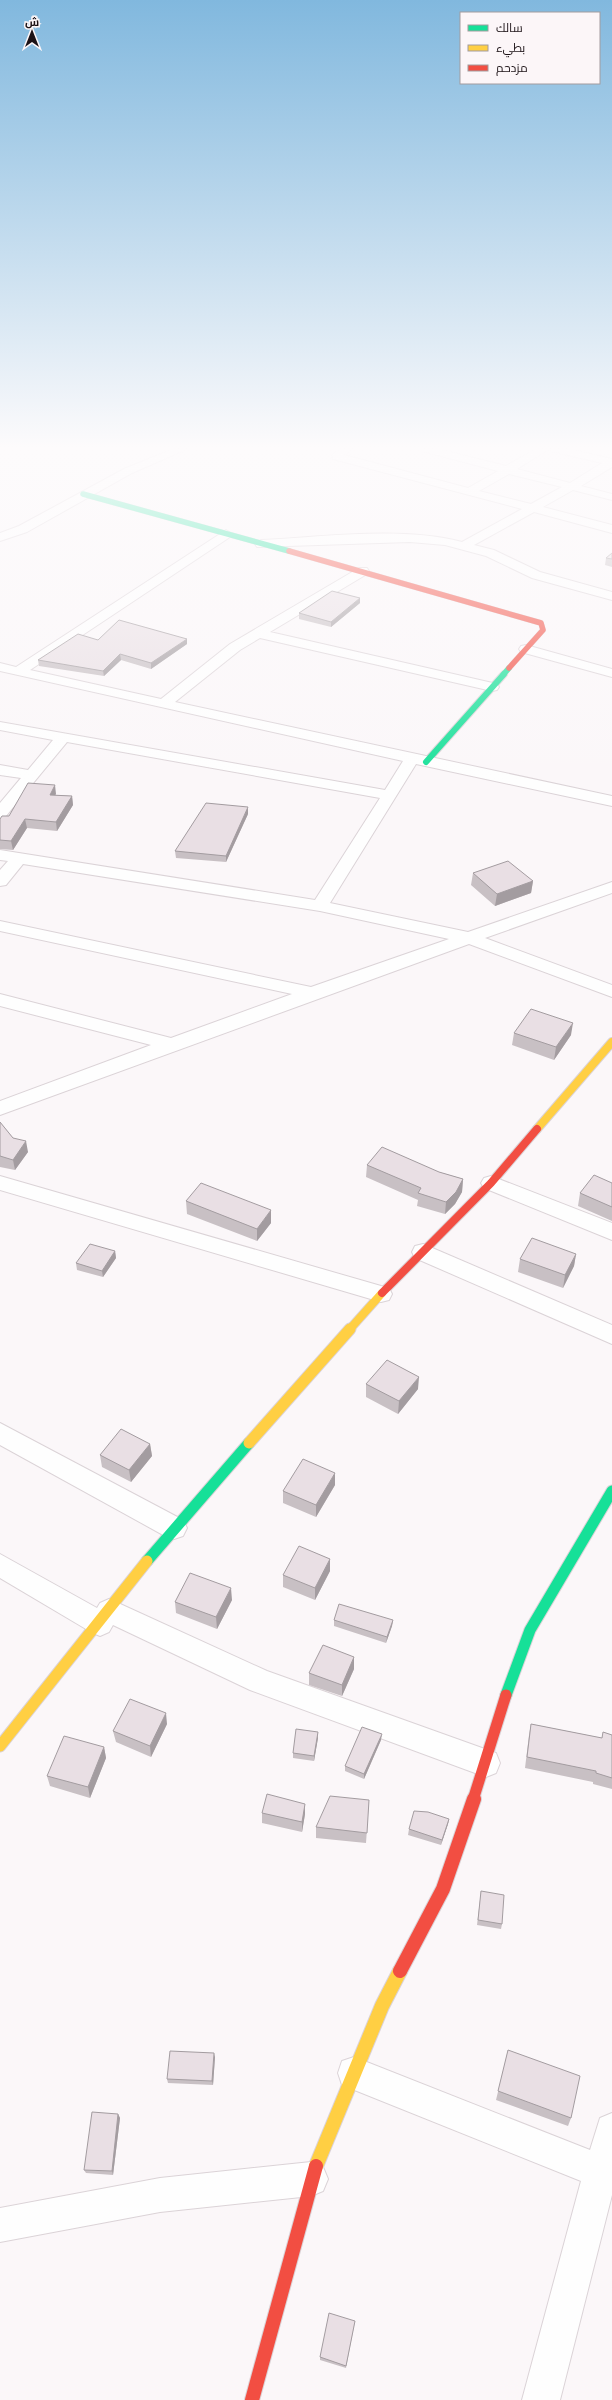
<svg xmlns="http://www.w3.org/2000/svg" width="612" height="2400" viewBox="0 0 612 2400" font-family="Merriweather,Cairo,serif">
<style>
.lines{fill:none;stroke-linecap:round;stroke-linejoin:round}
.street-casing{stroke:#dbd3d7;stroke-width:2}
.fast-far2-casing{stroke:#dbd3d7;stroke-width:6}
.fast-far1-casing{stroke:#dbd3d7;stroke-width:8}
.fast-casing{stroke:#dbd3d7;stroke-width:13}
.slow-far2-casing{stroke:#dbd3d7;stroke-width:10}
.slow-far1-casing{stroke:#dbd3d7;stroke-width:13}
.slow-casing{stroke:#dbd3d7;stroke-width:16}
.jam-far3-casing{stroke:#dbd3d7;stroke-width:6}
.jam-far2-casing{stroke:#dbd3d7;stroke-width:10}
.jam-far1-casing{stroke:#dbd3d7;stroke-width:13}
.jam-casing{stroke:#dbd3d7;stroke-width:16}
.street{fill:#fefefe;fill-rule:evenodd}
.fast-far2{stroke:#16e098;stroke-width:5.5}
.fast-far1{stroke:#16e098;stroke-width:6}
.fast{stroke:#16e098;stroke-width:11}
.slow-far2{stroke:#ffcf43;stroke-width:8}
.slow-far1{stroke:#ffcf43;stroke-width:11}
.slow{stroke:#ffcf43;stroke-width:14}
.jam-far3{stroke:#f24e42;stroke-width:5.5}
.jam-far2{stroke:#f24e42;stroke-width:8}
.jam-far1{stroke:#f24e42;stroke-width:11}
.jam{stroke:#f24e42;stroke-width:14}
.wall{fill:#c8c0c4}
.shaded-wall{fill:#a39ca0}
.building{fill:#e9dfe4;stroke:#a39ca0}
</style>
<rect width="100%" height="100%" fill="#fbf7f9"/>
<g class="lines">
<defs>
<path id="street" d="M 173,449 L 187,449 L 132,473 L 27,532 L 0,541 L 0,533 L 19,526 L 124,469 Z
M 340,449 L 352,449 L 344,455 L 468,488 L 498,471 L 422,451 L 421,449 L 438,449 L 506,466 L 536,449 L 549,449 L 517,469 L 570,483 L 602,463 L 551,451 L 550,449 L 569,449 L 612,459 L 612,467 L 581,486 L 612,494 L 612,500 L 573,490 L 543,507 L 612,525 L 612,533 L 534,512 L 474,545 L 494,550 L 540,572 L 612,592 L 612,600 L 532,578 L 486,556 L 445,545 L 410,542 L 257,547 L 255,544 L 261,540 C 323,537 402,526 462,542 L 522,509 L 333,459 L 332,455 ZM 509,474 L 562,487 L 531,504 L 479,491 Z
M 226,530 L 232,534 L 230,537 L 30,670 L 161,699 L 230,644 L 359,568 L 367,568 L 369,571 L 367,574 L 270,632 L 497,684 L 499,687 L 497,690 L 492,691 L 260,638 L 240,650 L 175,702 L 612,796 L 612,806 L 416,764 L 330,903 L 468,932 L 612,882 L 612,893 L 485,938 L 612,985 L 612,997 L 469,944 L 0,1115 L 0,1101 L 151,1045 L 0,1006 L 0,994 L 171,1038 L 292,994 L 0,931 L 0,921 L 311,987 L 449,939 L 320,911 L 23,864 L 6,885 L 0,886 L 0,870 L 8,861 L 0,860 L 0,850 L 315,900 L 380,798 L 67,742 L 6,816 L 0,818 L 0,803 L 21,778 L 0,775 L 0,765 L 28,770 L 53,740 L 0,730 L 0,722 L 385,790 L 403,761 L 0,671 L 0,663 L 16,667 Z
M 526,645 L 612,669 L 612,677 L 521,652 L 519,649 L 521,646 Z
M 0,1176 L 381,1286 L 389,1288 L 392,1294 L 389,1300 L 381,1302 L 0,1190 Z
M 491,1176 L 612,1223 L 612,1240 L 484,1188 L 481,1183 L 484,1178 Z
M 423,1244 L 612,1325 L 612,1344 L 415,1258 L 412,1252 L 415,1246 Z
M 0,1423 L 183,1520 L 187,1528 L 183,1536 L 174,1539 L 165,1536 L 0,1445 Z
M 0,1554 L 97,1608 L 100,1603 L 109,1599 L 118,1603 L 267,1671 L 496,1753 L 500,1763 L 496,1773 L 486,1777 L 250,1690 L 113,1625 L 109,1632 L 100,1636 L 91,1632 L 0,1578 Z
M 354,2057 L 590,2150 L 600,2118 L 612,2113 L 612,2195 L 560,2400 L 522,2400 L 581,2181 L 342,2085 L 338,2073 L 342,2061 Z
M 311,2162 L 323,2167 L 328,2179 L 323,2191 L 311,2196 L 160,2212 L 0,2242 L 0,2208 L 160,2178 Z"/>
<path id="fast-far2" d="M 83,494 L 289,551
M 503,675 L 509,668"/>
<path id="fast-far1" d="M 426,762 L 504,674"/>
<path id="fast" d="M 147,1561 L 249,1443
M 506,1695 L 530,1630 L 612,1491"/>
<path id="slow-far2" d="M 537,1129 L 612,1042
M 349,1330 L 382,1293"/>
<path id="slow-far1" d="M 249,1443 L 350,1329
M 0,1746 L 147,1561"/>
<path id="slow" d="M 316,2166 L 382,2006 L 400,1971"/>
<path id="jam-far3" d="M 289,551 L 541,623 L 543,630 L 509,668"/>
<path id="jam-far2" d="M 382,1293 L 491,1183 L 537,1129"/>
<path id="jam-far1" d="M 473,1800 L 506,1695"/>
<path id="jam" d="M 400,1971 L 443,1889 L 474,1799
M 252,2400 L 316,2166"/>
</defs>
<use href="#street" class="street-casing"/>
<use href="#fast-far2" class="fast-far2-casing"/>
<use href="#fast-far1" class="fast-far1-casing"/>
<use href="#fast" class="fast-casing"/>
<use href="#slow-far2" class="slow-far2-casing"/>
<use href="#slow-far1" class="slow-far1-casing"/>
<use href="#slow" class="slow-casing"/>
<use href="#jam-far3" class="jam-far3-casing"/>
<use href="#jam-far2" class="jam-far2-casing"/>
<use href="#jam-far1" class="jam-far1-casing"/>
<use href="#jam" class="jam-casing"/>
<use href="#street" class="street"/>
<use href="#fast-far2" class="fast-far2"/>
<use href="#fast-far1" class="fast-far1"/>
<use href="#fast" class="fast"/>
<use href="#slow-far2" class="slow-far2"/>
<use href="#slow-far1" class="slow-far1"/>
<use href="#slow" class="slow"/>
<use href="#jam-far3" class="jam-far3"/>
<use href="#jam-far2" class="jam-far2"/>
<use href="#jam-far1" class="jam-far1"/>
<use href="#jam" class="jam"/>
</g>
<path class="wall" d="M 612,553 L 612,567 L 605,565 L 606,558 Z
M 360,603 L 331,627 L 299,619 L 299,613 Z
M 187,644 L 151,669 L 121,660 L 104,676 L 39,666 L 38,660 Z
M 55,785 L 55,795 L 72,796 L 73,805 L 57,831 L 27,828 L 13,850 L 0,849 L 0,819 L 9,816 Z
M 248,814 L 226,862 L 176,858 L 175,851 Z
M 473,873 L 533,881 L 531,893 L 495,906 L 471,885 Z
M 514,1033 L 571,1035 L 554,1060 L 512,1045 Z
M 0,1122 L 13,1138 L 28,1152 L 15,1170 L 0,1167 Z
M 367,1165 L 439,1172 L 463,1179 L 462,1192 L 455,1204 L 445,1214 L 417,1206 L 418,1200 L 366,1177 Z
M 612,1183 L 612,1221 L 578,1206 L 580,1193 Z
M 186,1201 L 271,1223 L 257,1241 L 187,1214 Z
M 115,1251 L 116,1258 L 103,1277 L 77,1270 L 76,1263 Z
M 576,1254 L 574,1266 L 563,1288 L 518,1272 L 520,1259 Z
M 366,1384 L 418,1389 L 398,1414 L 366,1397 Z
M 150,1444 L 152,1456 L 131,1482 L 102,1467 L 100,1455 Z
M 335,1485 L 316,1517 L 283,1503 L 283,1491 Z
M 330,1559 L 330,1571 L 315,1600 L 283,1587 L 283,1575 Z
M 232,1600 L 217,1629 L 176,1613 L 175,1602 Z
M 334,1620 L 393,1620 L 392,1626 L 386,1643 L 334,1626 Z
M 354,1657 L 354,1669 L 342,1696 L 309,1685 L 309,1673 Z
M 167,1724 L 151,1757 L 116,1742 L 113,1731 Z
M 531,1724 L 602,1738 L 603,1732 L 612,1735 L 612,1789 L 593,1784 L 593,1782 L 525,1768 L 529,1735 Z
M 318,1732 L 318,1738 L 314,1761 L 293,1758 L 293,1753 Z
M 381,1740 L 364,1779 L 345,1771 L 345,1766 Z
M 104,1747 L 106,1758 L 90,1798 L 50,1786 L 47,1776 Z
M 369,1800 L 366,1843 L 316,1838 L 316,1827 Z
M 305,1804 L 305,1814 L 302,1832 L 262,1823 L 262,1813 Z
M 449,1819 L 448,1824 L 441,1845 L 408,1835 L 409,1829 Z
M 481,1891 L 502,1924 L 501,1929 L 477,1925 Z
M 508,2050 L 571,2118 L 568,2126 L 496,2100 Z
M 215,2057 L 213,2085 L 168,2083 L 167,2079 Z
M 118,2114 L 120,2118 L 113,2175 L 86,2173 L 84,2170 Z
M 355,2321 L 346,2368 L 320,2360 L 320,2357 Z"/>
<path class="shaded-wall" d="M 360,598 L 360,603 L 331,627 L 331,622 Z
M 187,639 L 187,644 L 151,669 L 151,663 Z
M 120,654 L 121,660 L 104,676 L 103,671 Z
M 55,785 L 56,794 L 51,803 L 50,795 Z
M 72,796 L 73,805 L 57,831 L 56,822 Z
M 248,807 L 248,814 L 226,862 L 226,856 Z
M 25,819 L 27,828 L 13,850 L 11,841 Z
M 533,881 L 531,893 L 495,906 L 497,894 Z
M 573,1023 L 571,1035 L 554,1060 L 556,1047 Z
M 26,1141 L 28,1152 L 15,1170 L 13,1160 Z
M 463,1179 L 462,1192 L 455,1204 L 445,1214 L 446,1202 Z
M 271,1210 L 271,1223 L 257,1241 L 257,1229 Z
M 115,1251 L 116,1258 L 103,1277 L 102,1271 Z
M 576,1254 L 574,1266 L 563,1288 L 565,1275 Z
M 419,1377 L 418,1389 L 398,1414 L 399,1401 Z
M 150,1444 L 152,1456 L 131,1482 L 129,1470 Z
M 335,1473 L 335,1485 L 316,1517 L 316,1505 Z
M 330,1559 L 330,1571 L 315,1600 L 315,1588 Z
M 231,1588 L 232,1600 L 217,1629 L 216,1617 Z
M 393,1620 L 392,1626 L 386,1643 L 387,1637 Z
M 354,1657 L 354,1669 L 342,1696 L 342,1685 Z
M 166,1713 L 167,1724 L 151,1757 L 150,1746 Z
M 318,1732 L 318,1738 L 314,1761 L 314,1756 Z
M 382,1734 L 381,1740 L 364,1779 L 364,1774 Z
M 104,1747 L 106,1758 L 90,1798 L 88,1787 Z
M 305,1804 L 305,1814 L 302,1832 L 302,1822 Z
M 449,1819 L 448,1824 L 441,1845 L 442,1840 Z
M 214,2053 L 215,2057 L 213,2085 L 212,2081 Z
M 118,2114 L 120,2118 L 113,2175 L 112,2171 Z"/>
<path class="building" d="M 612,553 L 612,559 L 606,558 Z
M 332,591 L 360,598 L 331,622 L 299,613 Z
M 119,620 L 187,639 L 151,663 L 120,654 L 103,671 L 38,660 L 78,634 L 98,640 Z
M 28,783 L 55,785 L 50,795 L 72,796 L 56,822 L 25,819 L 11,841 L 0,840 L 0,819 L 2,816 L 9,816 Z
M 206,803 L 248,807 L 226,856 L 175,851 Z
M 508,861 L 533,881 L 497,894 L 473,873 Z
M 531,1009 L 573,1023 L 556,1047 L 514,1033 Z
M 0,1122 L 13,1138 L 26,1141 L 13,1160 L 0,1156 Z
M 382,1147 L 439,1172 L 463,1179 L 456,1192 L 446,1202 L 418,1193 L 421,1188 L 367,1165 Z
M 594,1175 L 612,1183 L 612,1207 L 580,1193 Z
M 201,1183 L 271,1210 L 257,1229 L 186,1201 Z
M 532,1238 L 576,1254 L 565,1275 L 520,1259 Z
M 90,1244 L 115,1251 L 102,1271 L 76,1263 Z
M 387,1360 L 419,1377 L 399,1401 L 366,1384 Z
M 121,1429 L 150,1444 L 129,1470 L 100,1455 Z
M 303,1459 L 335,1473 L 316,1505 L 283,1491 Z
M 299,1546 L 330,1559 L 315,1588 L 283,1575 Z
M 190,1573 L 231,1588 L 216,1617 L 175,1602 Z
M 339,1604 L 393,1620 L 387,1637 L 334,1620 Z
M 323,1645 L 354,1657 L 342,1685 L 309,1673 Z
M 130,1699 L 166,1713 L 150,1746 L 113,1731 Z
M 531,1724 L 602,1738 L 603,1732 L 612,1735 L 612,1778 L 596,1773 L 596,1771 L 527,1757 Z
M 362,1727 L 382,1734 L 364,1774 L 345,1766 Z
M 296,1729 L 318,1732 L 314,1756 L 293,1753 Z
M 64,1736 L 104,1747 L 88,1787 L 47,1776 Z
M 267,1794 L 305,1804 L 302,1822 L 262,1813 Z
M 330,1796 L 369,1800 L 367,1833 L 316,1827 Z
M 414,1811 L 428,1812 L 449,1819 L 442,1840 L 409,1829 Z
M 481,1891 L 504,1895 L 502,1924 L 478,1920 Z
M 508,2050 L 580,2076 L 571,2118 L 498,2091 Z
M 170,2051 L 214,2053 L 212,2081 L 167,2079 Z
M 92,2112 L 118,2114 L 112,2171 L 84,2170 Z
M 329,2313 L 355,2321 L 346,2366 L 320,2357 Z"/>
<linearGradient id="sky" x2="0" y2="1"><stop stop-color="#81b8de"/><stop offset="0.57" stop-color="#fdfbfc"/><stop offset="1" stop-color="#fdfbfc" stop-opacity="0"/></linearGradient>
<rect width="612" height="785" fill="url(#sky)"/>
<rect x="460" y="12" width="140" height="72" fill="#fcf6f8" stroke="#a29b9e"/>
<rect x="468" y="25" width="20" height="6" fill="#16e098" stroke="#a29b9e"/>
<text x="496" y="32" font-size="12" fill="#1c1216">سالك</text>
<rect x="468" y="45" width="20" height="6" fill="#ffcf43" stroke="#a29b9e"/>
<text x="496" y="52" font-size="12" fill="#1c1216">بطيء</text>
<rect x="468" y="65" width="20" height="6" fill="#f24e42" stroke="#a29b9e"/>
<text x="496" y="72" font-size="12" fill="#1c1216">مزدحم</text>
<g transform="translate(32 32)" stroke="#fcf6f8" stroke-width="3" paint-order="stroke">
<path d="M0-3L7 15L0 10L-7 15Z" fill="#1c1216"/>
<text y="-6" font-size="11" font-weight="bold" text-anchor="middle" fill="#1c1216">ش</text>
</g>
</svg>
